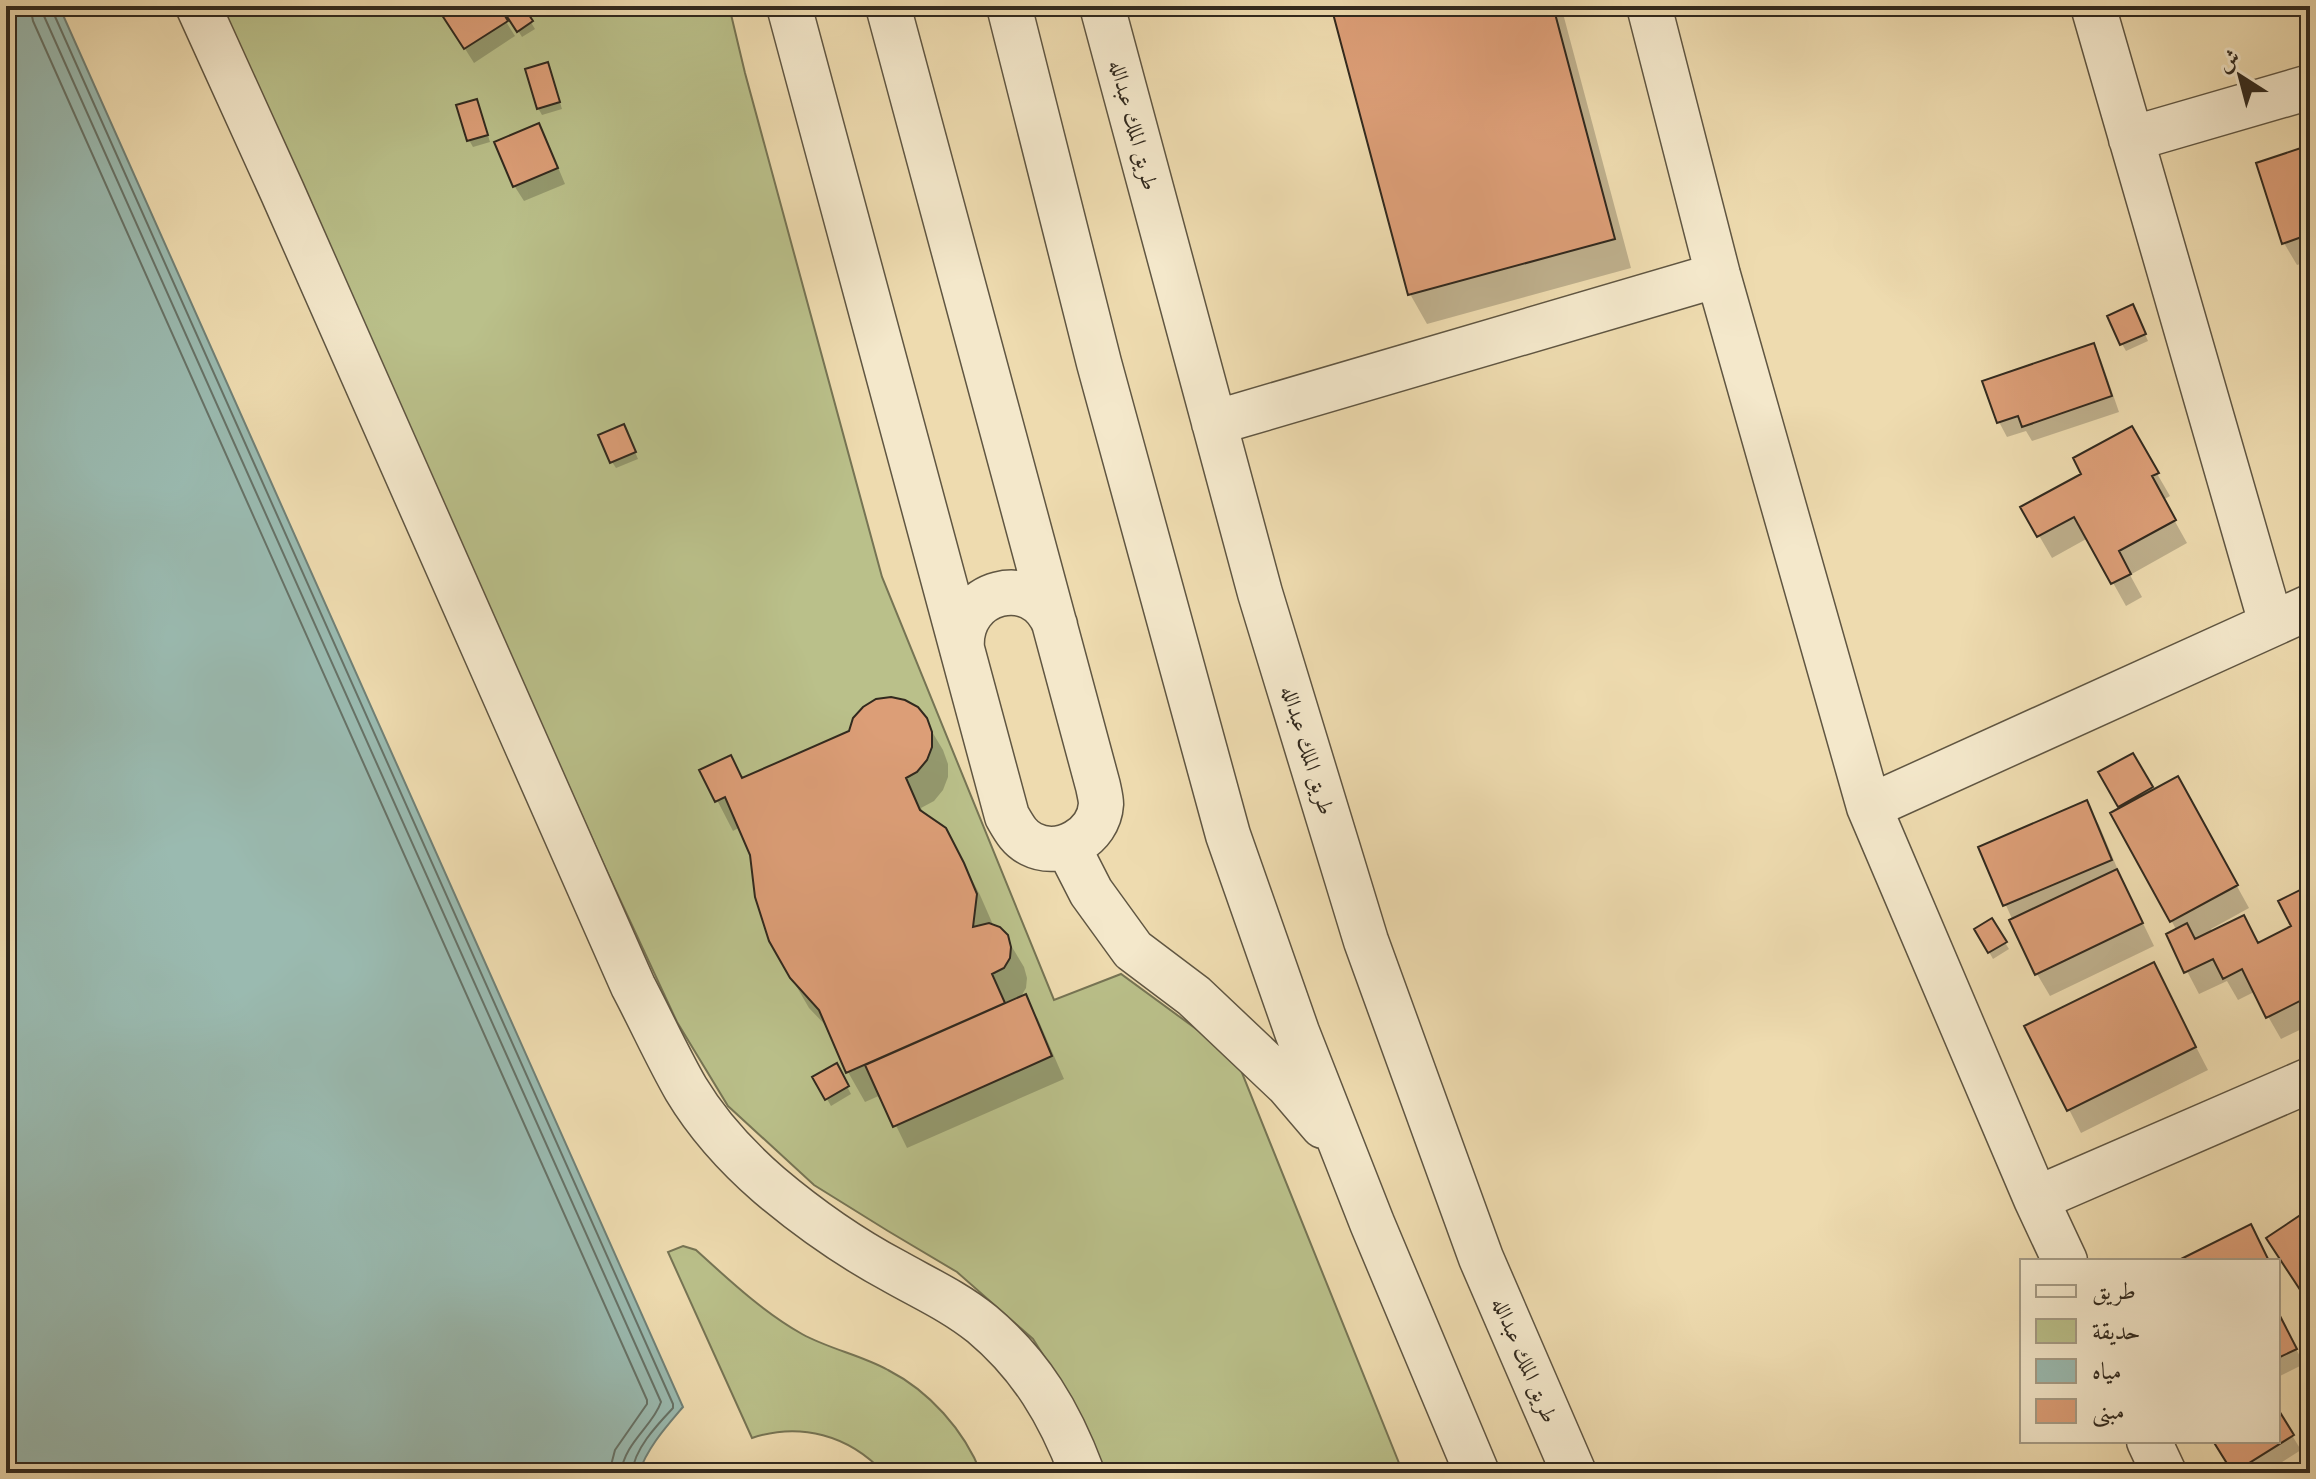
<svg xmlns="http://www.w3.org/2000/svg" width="2316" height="1479" viewBox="0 0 2316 1479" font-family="'Libre Caslon Text',Amiri,serif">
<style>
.green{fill:#bac08a;stroke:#767454;stroke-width:2}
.water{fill:#9abab0;stroke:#708076;stroke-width:2}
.shadow{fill:#0003}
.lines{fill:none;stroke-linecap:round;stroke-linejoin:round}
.shore{stroke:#667267;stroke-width:2}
.building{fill:#dc9e77;stroke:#31291e;stroke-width:2}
.minor-casing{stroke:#605642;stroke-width:47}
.minor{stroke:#f4e8cb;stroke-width:44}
.labels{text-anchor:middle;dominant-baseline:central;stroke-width:6;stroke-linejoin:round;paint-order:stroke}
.street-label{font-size:22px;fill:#31291e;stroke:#f4e8cb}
</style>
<rect width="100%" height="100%" fill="#eedbaf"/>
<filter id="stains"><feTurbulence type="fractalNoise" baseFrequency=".0025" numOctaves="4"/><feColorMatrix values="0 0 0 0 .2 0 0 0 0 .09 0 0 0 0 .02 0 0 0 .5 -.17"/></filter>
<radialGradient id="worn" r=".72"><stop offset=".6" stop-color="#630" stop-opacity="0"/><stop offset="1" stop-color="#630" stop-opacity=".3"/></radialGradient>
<path class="green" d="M 221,6 L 729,6 L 745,73 L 882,577 L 1054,1000 L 1121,974 L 1236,1058 L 1403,1473 L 1104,1473 L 1080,1414 L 1033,1339 L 957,1272 L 888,1231 L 814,1185 L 728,1106 L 677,1022 L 603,863 Z
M 683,1246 L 696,1250 C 729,1280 763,1312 802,1334 C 829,1349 861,1355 888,1370 C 929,1391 964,1430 981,1473 L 884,1473 C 849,1435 800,1422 752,1438 L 668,1252 Z"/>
<path class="water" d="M 6,6 L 59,6 L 683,1407 C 666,1427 647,1448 639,1473 L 6,1473 Z"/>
<path class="shadow" d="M 438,6 L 496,6 L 515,36 L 474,63 Z
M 518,6 L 521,6 L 535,29 L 522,37 L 507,13 Z
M 1333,6 L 1561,6 L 1631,268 L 1427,324 L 1410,294 Z
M 548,64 L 562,109 L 542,115 L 538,108 Z
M 480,108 L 490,142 L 473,147 L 469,140 Z
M 539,126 L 547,141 L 565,184 L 524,201 L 515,187 L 497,143 Z
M 2310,147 L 2310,261 L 2297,265 L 2284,243 Z
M 2136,314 L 2148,341 L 2126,351 L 2122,344 Z
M 2093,345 L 2101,360 L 2119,412 L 2032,441 L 2026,431 L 2007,437 L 1999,422 Z
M 2131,429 L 2170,496 L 2163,500 L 2187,543 L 2130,575 L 2142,597 L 2126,606 L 2088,538 L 2052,558 L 2023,508 L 2084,475 Z
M 627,433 L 638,459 L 616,468 L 612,462 Z
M 925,720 L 943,750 L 948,764 L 948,777 L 943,790 L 934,801 L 921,808 L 925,816 L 945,829 L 980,895 L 994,927 L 1006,937 L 1024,967 L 1027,978 L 1026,988 L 1019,1000 L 1025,997 L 1038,1019 L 1064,1079 L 907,1148 L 881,1095 L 865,1102 L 848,1072 L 830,1030 L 809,1008 L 791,977 L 752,855 L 740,827 L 733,831 L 702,771 L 743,780 Z
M 2132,755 L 2154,792 L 2190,801 L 2249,908 L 2211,929 L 2213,932 L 2259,945 L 2293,927 L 2310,887 L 2310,1025 L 2281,1039 L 2254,992 L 2238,1000 L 2227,981 L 2199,994 L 2168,935 L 2177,931 L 2113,814 L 2122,809 L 2101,773 Z
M 2086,803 L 2099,825 L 2123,882 L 2154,946 L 2050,996 L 2037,974 L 1980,848 Z
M 1991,920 L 2009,949 L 1993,959 L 1976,929 Z
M 2153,964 L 2208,1070 L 2081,1133 L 2027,1027 Z
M 836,1066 L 851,1094 L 831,1106 L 815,1078 Z
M 2278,1315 L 2304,1364 L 2278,1377 Z
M 2278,1413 L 2301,1450 L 2265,1473 L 2234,1473 L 2214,1441 L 2278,1441 Z"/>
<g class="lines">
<path class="shore" d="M 30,6 L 33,21 L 647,1400 L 647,1404 L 615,1450 L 609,1473
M 42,6 L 44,16 L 661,1402 C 653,1426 624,1443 621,1473
M 52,6 L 53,12 L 673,1404 L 673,1408 C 657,1425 634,1449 632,1473"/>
</g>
<path class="building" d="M 436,6 L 499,6 L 508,21 L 464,49 Z
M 514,6 L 523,6 L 533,21 L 517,32 L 504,12 Z
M 1331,6 L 1553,6 L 1615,239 L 1408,295 Z
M 548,62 L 560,102 L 537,109 L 525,69 Z
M 477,99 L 488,135 L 467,141 L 456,105 Z
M 539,123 L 558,168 L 513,187 L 494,142 Z
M 2310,145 L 2310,234 L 2282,244 L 2256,163 Z
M 2133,304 L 2146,334 L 2120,345 L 2107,316 Z
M 2094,343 L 2112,396 L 2022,427 L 2018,416 L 1997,423 L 1982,381 Z
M 624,424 L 636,452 L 610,463 L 598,435 Z
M 2132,426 L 2159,473 L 2152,476 L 2176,520 L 2119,551 L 2131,574 L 2111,584 L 2074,517 L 2037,537 L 2020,507 L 2081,474 L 2073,458 Z
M 891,697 L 905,700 L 918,707 L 927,718 L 932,732 L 932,747 L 927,760 L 917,772 L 906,778 L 920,810 L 946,828 L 964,863 L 977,894 L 973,927 L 989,923 L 1000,927 L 1008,935 L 1011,947 L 1010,958 L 1004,968 L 992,974 L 1005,1003 L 846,1073 L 819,1010 L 790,978 L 769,941 L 755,897 L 750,855 L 725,797 L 715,802 L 699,770 L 731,755 L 742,778 L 849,731 L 853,718 L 863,707 L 876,699 Z
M 2133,753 L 2153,787 L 2118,807 L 2098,772 Z
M 2178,776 L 2238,885 L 2170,922 L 2110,813 Z
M 2087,800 L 2112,860 L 2003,906 L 1978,847 Z
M 2117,869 L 2143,923 L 2035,975 L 2009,920 Z
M 2310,885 L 2310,996 L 2266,1018 L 2242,969 L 2223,979 L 2213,959 L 2184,973 L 2166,934 L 2187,923 L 2195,939 L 2244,915 L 2258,943 L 2291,926 L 2278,901 Z
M 1992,918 L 2007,942 L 1988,953 L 1974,929 Z
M 2154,962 L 2196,1047 L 2067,1111 L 2024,1026 Z
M 1026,994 L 1052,1056 L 893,1127 L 865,1065 Z
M 837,1063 L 849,1086 L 825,1100 L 812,1077 Z
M 2308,1210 L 2310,1213 L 2310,1305 L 2266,1238 Z
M 2251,1224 L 2269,1261 L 2177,1261 Z
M 2278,1312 L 2297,1349 L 2278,1358 Z
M 2278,1409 L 2294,1435 L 2233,1473 L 2213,1441 L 2278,1441 Z
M 2310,1457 L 2310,1473 L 2282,1473 Z"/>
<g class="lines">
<defs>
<path id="minor" d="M 198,6 L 282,191 L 633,986 C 651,1020 667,1056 686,1089 C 707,1124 738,1158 769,1185 C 808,1218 849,1247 894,1271 C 924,1288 955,1302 982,1324 C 1031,1365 1060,1414 1082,1473
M 789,6 L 1007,816 C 1014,828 1019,838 1031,844 C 1060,859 1099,837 1101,804 C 1101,799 1099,791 1098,786 L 888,6
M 1009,6 L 1099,363 L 1228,835 L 1297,1032 L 1372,1223 L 1477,1473
M 1102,6 L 1260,593 L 1366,941 L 1481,1258 L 1574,1473
M 1649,6 L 1718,275 L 1869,807 L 2036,1199 L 2065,1261
M 2093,6 L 2271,623
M 2131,139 L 2310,87
M 1214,423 L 1718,275
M 962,649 C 957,590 1034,570 1055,625
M 1869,807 L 2310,607
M 1068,847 L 1091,892 L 1133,950 L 1194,996 L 1288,1085 L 1323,1126
M 2036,1199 L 2310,1080
M 2149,1441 L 2164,1473"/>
</defs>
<use href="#minor" class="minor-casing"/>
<use href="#minor" class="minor"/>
</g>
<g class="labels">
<g class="street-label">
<text transform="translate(1134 125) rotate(75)">طريق الملك عبدالله</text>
<text transform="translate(1308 750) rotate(73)">طريق الملك عبدالله</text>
<text transform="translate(1525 1360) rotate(67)">طريق الملك عبدالله</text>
</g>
</g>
<rect width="2316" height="1479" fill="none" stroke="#eedbaf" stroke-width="32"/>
<rect x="8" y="8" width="2300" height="1463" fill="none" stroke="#31291e" stroke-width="4"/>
<rect x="16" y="16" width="2284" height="1447" fill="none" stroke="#31291e" stroke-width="2"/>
<rect x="2020" y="1259" width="260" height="184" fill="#f4e8cb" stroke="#a69c86" stroke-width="2"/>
<rect x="2036" y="1285" width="40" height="12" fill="#f4e8cb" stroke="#a69c86" stroke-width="2"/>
<text x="2092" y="1299" font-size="24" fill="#31291e">طريق</text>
<rect x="2036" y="1319" width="40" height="24" fill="#bac08a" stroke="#a69c86" stroke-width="2"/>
<text x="2092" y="1339" font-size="24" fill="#31291e">حديقة</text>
<rect x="2036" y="1359" width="40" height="24" fill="#9abab0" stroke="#a69c86" stroke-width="2"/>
<text x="2092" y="1379" font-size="24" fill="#31291e">مياه</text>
<rect x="2036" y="1399" width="40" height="24" fill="#dc9e77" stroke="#a69c86" stroke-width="2"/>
<text x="2092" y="1419" font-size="24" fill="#31291e">مبنى</text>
<g transform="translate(2240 76) rotate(324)" stroke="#f4e8cb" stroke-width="6" paint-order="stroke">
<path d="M0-6L14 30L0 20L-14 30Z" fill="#31291e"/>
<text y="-12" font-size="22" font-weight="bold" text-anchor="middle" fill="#31291e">ش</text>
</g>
<rect width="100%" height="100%" filter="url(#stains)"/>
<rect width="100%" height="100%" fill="url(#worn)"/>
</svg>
